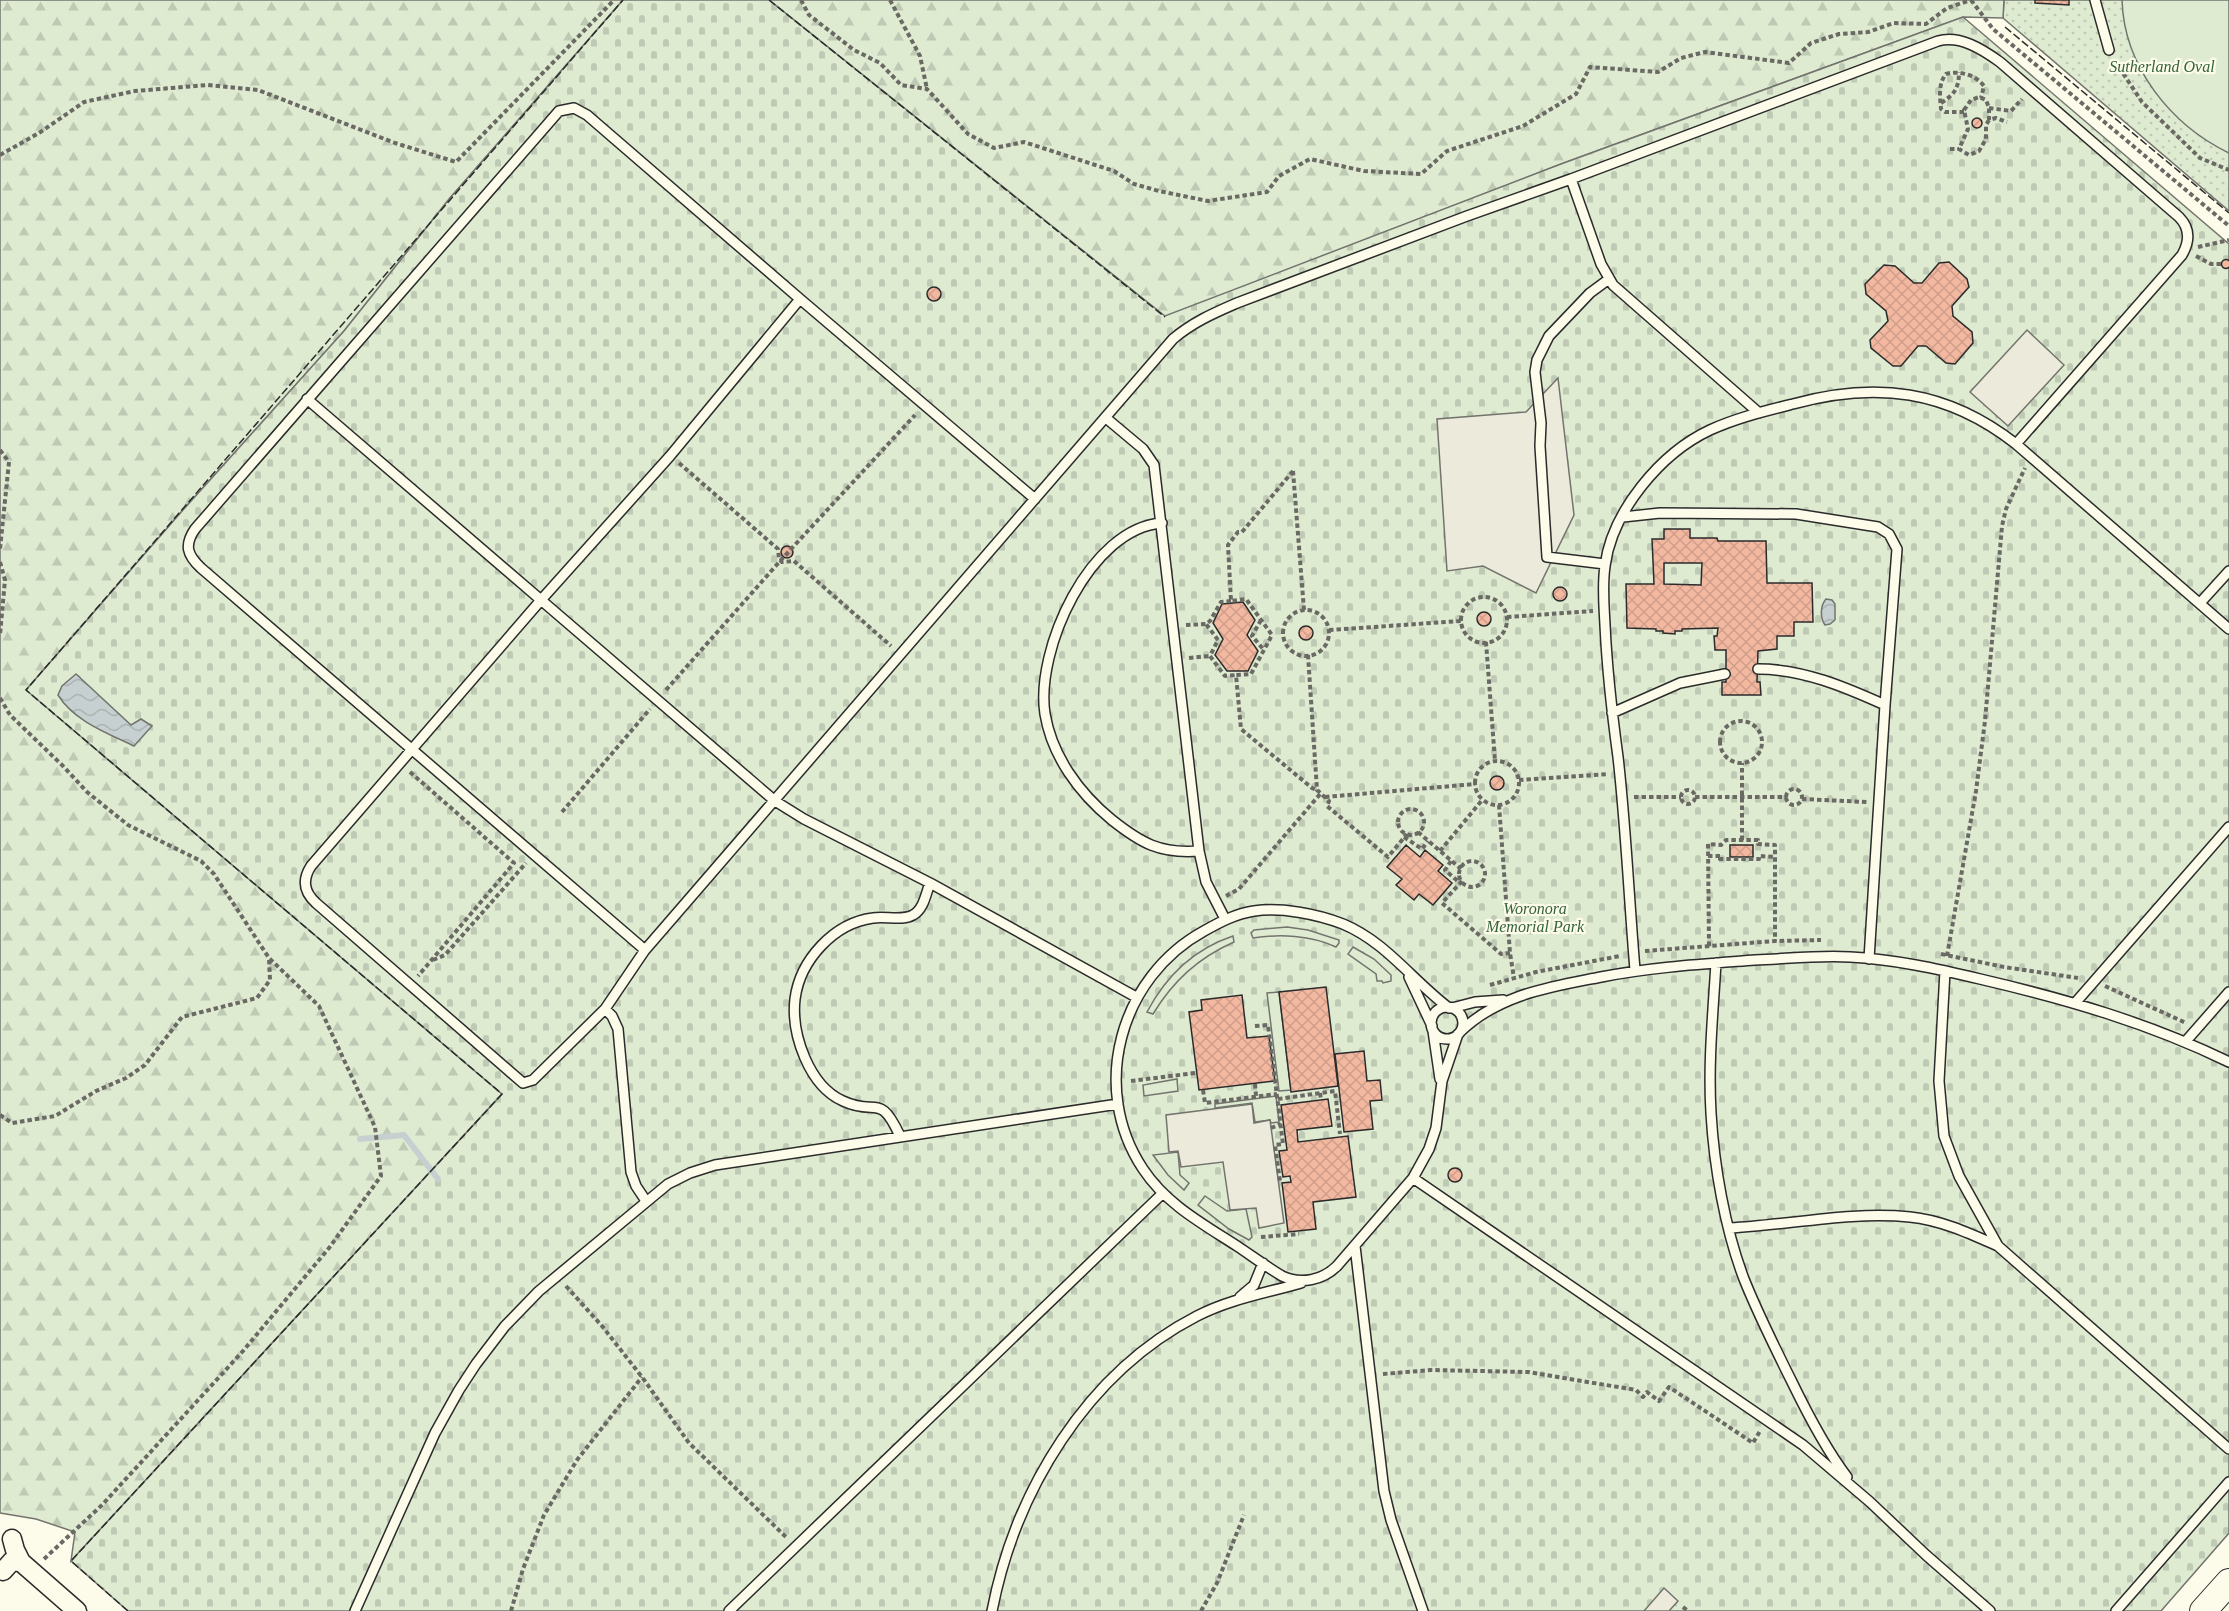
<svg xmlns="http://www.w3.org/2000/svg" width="2229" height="1611" viewBox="0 0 2229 1611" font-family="Georgia,serif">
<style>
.grass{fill:url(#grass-dots);stroke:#74746e;stroke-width:1.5}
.forest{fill:url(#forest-firs);stroke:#74746e;stroke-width:1.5}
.cemetery{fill:url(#cemetery-stones);stroke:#74746e;stroke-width:1.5}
.garden{fill:#deebd1;stroke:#74746e;stroke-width:1.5}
.parking{fill:#eceadb;stroke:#74746e;stroke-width:1.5}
.water{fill:url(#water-waves);stroke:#74746e;stroke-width:1.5}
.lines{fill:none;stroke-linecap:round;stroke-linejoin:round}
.stream{stroke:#c7d0d0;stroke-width:6}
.building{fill:url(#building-cross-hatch);stroke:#2b2b2b;stroke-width:1.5;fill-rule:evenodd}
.lane-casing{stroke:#2b2b2b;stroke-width:12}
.street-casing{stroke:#2b2b2b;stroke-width:21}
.secondary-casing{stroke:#2b2b2b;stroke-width:28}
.path{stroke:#6a6964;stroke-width:4;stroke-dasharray:4.5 3;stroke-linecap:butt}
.lane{stroke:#fdfbea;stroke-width:9}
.street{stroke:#fdfbea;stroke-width:18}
.secondary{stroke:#fdfbea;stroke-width:26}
.fence{stroke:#2b2b2b;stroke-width:1.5;stroke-dasharray:8 3;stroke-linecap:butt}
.labels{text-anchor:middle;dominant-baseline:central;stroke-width:4.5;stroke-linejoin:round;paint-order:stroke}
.park-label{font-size:16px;font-style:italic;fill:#34623c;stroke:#fdfbea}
</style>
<defs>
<pattern id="grass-dots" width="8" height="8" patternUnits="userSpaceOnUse" patternTransform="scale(1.5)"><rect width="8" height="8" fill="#deebd1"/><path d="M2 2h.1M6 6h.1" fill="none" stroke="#bfcab4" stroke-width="1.8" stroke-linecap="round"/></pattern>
<pattern id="forest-firs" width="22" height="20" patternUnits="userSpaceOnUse" patternTransform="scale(1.5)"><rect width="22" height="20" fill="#deebd1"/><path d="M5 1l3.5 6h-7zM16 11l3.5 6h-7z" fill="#bfcab4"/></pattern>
<pattern id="cemetery-stones" width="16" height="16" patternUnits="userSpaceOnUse" patternTransform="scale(1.5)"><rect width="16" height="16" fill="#deebd1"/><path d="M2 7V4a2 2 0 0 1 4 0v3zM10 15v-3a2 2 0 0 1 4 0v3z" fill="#bfcab4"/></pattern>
<pattern id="water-waves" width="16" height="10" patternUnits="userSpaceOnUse" patternTransform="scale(1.5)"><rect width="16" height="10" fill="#c7d0d0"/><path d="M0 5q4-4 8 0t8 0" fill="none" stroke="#abb3b3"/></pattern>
<pattern id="building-cross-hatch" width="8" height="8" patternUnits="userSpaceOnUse" patternTransform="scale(1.5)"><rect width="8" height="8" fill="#f2b8a0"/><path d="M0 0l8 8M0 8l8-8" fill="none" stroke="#d09e8a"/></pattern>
</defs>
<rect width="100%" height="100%" fill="#fdfbea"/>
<path class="grass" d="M 2004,0 L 2229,0 L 2229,211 L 2003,18 Z"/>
<path class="forest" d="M 0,0 L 623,0 L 450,198 L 344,331 L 183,510 L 27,689 L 502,1094 L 71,1561 L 75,1532 L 36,1519 L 0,1513 Z
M 769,0 L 2004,0 L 2003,18 L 1963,17 L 1561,164 L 1165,317 Z"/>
<path class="cemetery" d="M 623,0 L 769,0 L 1165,316 L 1561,164 L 1963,17 L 2229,244 L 2229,1533 L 2161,1611 L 128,1611 L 71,1561 L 502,1094 L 26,690 L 183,510 L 344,331 L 450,198 Z"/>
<path class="garden" d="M 2122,0 L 2229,0 L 2229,153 C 2171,125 2124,67 2122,0 Z
M 1287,927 L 1308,930 L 1339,940 L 1339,943 L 1336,947 C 1311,935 1279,934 1253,938 L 1251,933 L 1254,930 Z
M 1233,936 L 1234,942 C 1198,958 1173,981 1153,1014 L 1147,1012 C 1166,976 1194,949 1233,936 Z
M 1353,947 L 1374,959 L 1391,975 L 1391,981 L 1383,983 L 1382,981 L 1377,981 L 1376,974 L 1348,954 Z
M 1279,992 L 1291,1090 L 1279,1091 L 1267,993 Z
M 1177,1079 L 1178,1091 L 1144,1096 L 1143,1085 Z
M 1276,1096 L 1279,1122 L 1271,1123 L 1270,1120 L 1255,1122 L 1252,1103 L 1215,1108 L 1215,1104 Z
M 1178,1152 L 1180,1175 L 1189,1183 L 1184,1190 L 1168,1175 L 1153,1155 Z
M 1205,1196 L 1227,1211 L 1246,1209 L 1252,1237 L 1249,1240 L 1229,1229 L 1198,1205 Z"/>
<path class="parking" d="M 2027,330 L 2064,365 L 2008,426 L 1970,392 Z
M 1558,378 L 1574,515 L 1536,593 L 1483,566 L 1447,571 L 1437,419 L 1526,412 Z
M 1252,1104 L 1254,1123 L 1270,1120 L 1284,1223 L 1259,1228 L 1256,1208 L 1230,1210 L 1223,1162 L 1181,1167 L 1178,1151 L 1169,1152 L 1166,1115 Z
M 1664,1588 L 1678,1601 L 1669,1611 L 1644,1611 Z"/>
<path class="water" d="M 1826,599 L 1832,600 L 1835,604 L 1835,620 L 1830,624 L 1825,625 C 1820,618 1820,606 1826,599 Z
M 76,674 L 131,725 L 141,719 L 152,726 L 134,746 C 107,733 74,721 58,695 L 62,686 Z"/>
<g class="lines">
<path class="stream" d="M 360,1139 L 404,1135 L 438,1179"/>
</g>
<path class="building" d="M 2035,0 L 2069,0 L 2069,5 L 2035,3 Z
M1972 123a5 5 0 1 1 10 0a5 5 0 1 1-10 0Z
M2221.5 264a4.5 4.5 0 1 1 9 0a4.5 4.5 0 1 1-9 0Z
M 1949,262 L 1967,279 L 1969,287 L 1952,306 L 1953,316 L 1972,332 L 1973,343 L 1955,364 L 1946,363 L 1926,346 L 1918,346 L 1901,366 L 1893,366 L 1871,348 L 1870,340 L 1888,321 L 1886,311 L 1866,294 L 1865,284 L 1884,265 L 1895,266 L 1914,283 L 1922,283 L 1939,263 Z
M927 294a7 7 0 1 1 14 0a7 7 0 1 1-14 0Z
M 1664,529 L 1690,529 L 1690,538 L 1717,538 L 1718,541 L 1766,541 L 1767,583 L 1812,583 L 1813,622 L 1794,622 L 1794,636 L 1777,636 L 1777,649 L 1758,651 L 1757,682 L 1760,682 L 1761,695 L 1722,695 L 1722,682 L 1726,682 L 1726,650 L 1715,650 L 1714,636 L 1717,636 L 1718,628 L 1682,629 L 1682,631 L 1675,631 L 1675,634 L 1663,633 L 1663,631 L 1656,631 L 1656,629 L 1627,628 L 1626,584 L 1654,584 L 1652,539 L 1664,539 ZM 1664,563 L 1702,563 L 1701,585 L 1664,584 Z
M781 552a6 6 0 1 1 12 0a6 6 0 1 1-12 0Z
M1553 594a7 7 0 1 1 14 0a7 7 0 1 1-14 0Z
M 1243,602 L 1255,620 L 1247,635 L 1258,651 L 1248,671 L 1227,671 L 1215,655 L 1223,639 L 1213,623 L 1222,604 Z
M1477 619a7 7 0 1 1 14 0a7 7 0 1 1-14 0Z
M1299 633a7 7 0 1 1 14 0a7 7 0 1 1-14 0Z
M1490 783a7 7 0 1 1 14 0a7 7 0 1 1-14 0Z
M 1406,845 L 1420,857 L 1425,850 L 1443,865 L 1438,871 L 1452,883 L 1433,905 L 1419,894 L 1414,900 L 1396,885 L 1402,879 L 1387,867 Z
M 1730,845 L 1753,845 L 1753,857 L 1730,857 Z
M 1326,987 L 1338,1086 L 1291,1092 L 1279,992 Z
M 1242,995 L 1247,1038 L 1269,1036 L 1275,1081 L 1199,1090 L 1189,1012 L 1202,1010 L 1201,1000 Z
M 1364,1051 L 1367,1081 L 1380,1080 L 1382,1100 L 1370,1101 L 1373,1129 L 1344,1132 L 1335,1054 Z
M 1328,1099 L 1332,1126 L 1297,1130 L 1298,1142 L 1348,1136 L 1356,1197 L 1313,1202 L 1316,1229 L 1288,1232 L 1282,1183 L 1291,1182 L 1290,1176 L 1283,1177 L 1279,1151 L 1287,1150 L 1281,1105 Z
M1448 1175a7 7 0 1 1 14 0a7 7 0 1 1-14 0Z"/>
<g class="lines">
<defs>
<path id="lane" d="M 2095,0 L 2109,50
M 1571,179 L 1938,41 C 1960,35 1982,49 2000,62 L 2179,217 C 2190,228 2190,241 2182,255 L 2016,444
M 307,399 L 541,600 L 311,866 C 302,880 304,892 316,903 L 523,1083 L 533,1080 L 605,1009
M 1106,418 L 1143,449 L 1154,465 L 1199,851 L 1206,882 L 1225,919
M 1623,517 L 1660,513 L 1796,514 L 1878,527 L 1889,534 L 1897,549 L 1885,705
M 1162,523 C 1090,528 1035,650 1045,714 C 1052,756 1079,793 1112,820 C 1141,843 1160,854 1199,851
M 1605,564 L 1547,557 L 1540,446 L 1541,423 L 1535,372 L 1537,360 L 1549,336 L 1590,293 L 1609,279
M 2200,603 L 2229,571
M 1758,669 C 1803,669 1845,687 1885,705 L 1869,959
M 1612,713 L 1680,683 L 1725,674
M 930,883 L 804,819 L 775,801 L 541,600 L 670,456 L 800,299 L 1035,499
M 645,950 L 201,568 C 187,555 184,545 195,529 L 559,111 L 574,108 L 587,115 L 800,299
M 1716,963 C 1713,1013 1708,1063 1711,1113 C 1714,1166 1725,1229 1744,1279 C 1758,1314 1775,1348 1792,1382 C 1808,1415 1825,1448 1847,1477
M 1635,970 C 1629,899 1626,828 1618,757 C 1612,713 1607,669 1605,625 C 1604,605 1602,586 1605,566 C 1612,511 1661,453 1710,430 C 1736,418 1765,411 1793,404 C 1876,381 1947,390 2016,444 L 2229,629
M 1945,971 L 1939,1081 L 1944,1136 L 1959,1176 L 1998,1246 L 2229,1449
M 1409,977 L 1432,1026
M 2076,1002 L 2229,827
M1431 1023a16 16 0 1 1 32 0a16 16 0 1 1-32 0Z
M 1449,1008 C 1412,980 1386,942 1343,924 C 1317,914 1281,907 1254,911 C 1235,914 1220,922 1204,931 C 1120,977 1089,1088 1143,1169 C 1166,1204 1203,1224 1237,1246 C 1252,1256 1267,1267 1282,1276 C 1301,1285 1323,1280 1337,1266 L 1413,1178 L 1429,1149 L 1436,1128 L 1442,1081 L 1458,1034
M 1452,1008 L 1475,1002 L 1503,1000
M 1433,1031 L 1440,1079
M 1460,1032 C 1499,994 1551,987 1601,977 C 1652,967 1703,964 1755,960 C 1786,959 1818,955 1850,957 C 1893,959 1938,969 1980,979 C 2066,999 2149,1023 2229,1062
M 2186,1041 L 2229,992
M 900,1136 C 879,1091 877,1117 843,1101 C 809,1086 791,1034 795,999 C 800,960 834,923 873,918 C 885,916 903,921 913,915 C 924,909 926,893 930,883 L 1136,997
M 1413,1178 L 1803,1445 L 1870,1502 L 1926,1555 L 1990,1611
M 646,1201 L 636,1186 L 631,1172 L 618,1029 L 612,1016 L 605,1009 L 645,950 L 1173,339 C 1193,322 1214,313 1237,303 L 1467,216 L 1571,179 L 1601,264 L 1613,285 L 1759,413
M 1730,1228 C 1789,1225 1851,1211 1910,1217 C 1941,1220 1971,1234 1998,1246
M 1355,1246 L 1384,1491 L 1391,1520 L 1423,1611
M 1240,1297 L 1254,1285 L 1263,1263
M 355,1611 L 435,1433 L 459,1390 L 476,1364 L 505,1326 L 539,1291 L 668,1184 L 690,1173 L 715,1165 L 1118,1104
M 729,1611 L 1163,1193
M 992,1611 C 1015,1492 1086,1373 1197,1316 C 1230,1299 1266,1293 1301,1283
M 2116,1611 L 2229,1482"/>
<path id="street" d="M 12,1539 L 15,1550 L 21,1562 L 77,1611
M 3,1571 L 12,1561 L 21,1562"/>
<path id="secondary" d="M 2203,1611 L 2229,1582"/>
</defs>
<use href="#lane" class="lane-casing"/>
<use href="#street" class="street-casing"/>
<use href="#secondary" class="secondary-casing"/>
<path class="path" d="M 801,0 L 809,15 L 854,50 L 880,63 L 901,85 L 927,89 L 968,134 L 994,148 L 1024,142 L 1114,171 L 1134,184 L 1159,191 L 1208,201 L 1267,192 L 1279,176 L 1310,159 L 1364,171 L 1421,174 L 1447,151 L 1523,126 L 1576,94 L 1590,67 L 1658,72 L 1681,58 L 1705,52 L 1789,63 L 1811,43 L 1839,34 L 1868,32 L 1894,23 L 1926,24 L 1947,8 L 1971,0
M 890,0 L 920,56 L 927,89
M 1971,0 L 1993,29 L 2229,226
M 2115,61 L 2142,102 L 2200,158 L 2229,170
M 1941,103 C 1954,95 1959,88 1959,72
M 1989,108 L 2011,111 L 2022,99
M 1964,112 L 1945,112 L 1941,109 C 1940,96 1938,84 1946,74 C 1959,70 1976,75 1984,86 L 1981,98
M 1989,120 L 1986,125 L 1986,139 L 1979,151 L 1969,155 L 1959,149 L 1968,129 L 1964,110 L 1971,100 L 1979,97 L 1986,100 L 1989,108 L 1989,120 L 1996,118 L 2007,122
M 1950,149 L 1959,149
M 0,155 L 39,133 L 84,102 L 135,91 L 208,85 L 258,90 L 395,143 L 456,162 L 614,0
M 2198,247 L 2229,240
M 2196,256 L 2211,264 L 2223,264
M 0,450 L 9,462 L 0,549
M 679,463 L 778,549 L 779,559 L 782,562 L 794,561 L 891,646
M 1293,471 L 1242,532 L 1238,532 L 1228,545 L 1231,601 L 1246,599 L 1272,635 L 1251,674 L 1236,675 L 1241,729 L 1312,788 L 1317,790
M 1293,471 L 1304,610
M 0,562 L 5,580 L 0,635
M1461 620a23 23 0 1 1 46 0a23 23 0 1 1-46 0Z
M 1231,601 L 1221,602 L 1210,621 L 1206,624 L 1218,640 L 1210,656 L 1225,676 L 1236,675
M1283 633a23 23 0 1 1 46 0a23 23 0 1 1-46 0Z
M 1507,617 L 1593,611
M 1261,620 L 1252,636 L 1264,650
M 1186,625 L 1206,624
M 1329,630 L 1461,621
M 1486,642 L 1495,761
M 1308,655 L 1317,790 L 1329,801 L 1327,806 L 1388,857 L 1407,834
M 1189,658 L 1210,656
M 666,690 L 781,560 L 915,415
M 0,698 L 10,715 L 63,766 L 87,792 L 128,825 L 201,861 L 214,874 L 269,958 L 319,1006 L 375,1127 L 381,1176 L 329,1248 L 243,1351 L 102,1505 L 44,1559
M1720 742a21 21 0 1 1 42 0a21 21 0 1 1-42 0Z
M1475 783a22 22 0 1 1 44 0a22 22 0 1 1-44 0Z
M 410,772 L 514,863 L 418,976
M 1519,780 L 1608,774
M1786 797a8 8 0 1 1 16 0a8 8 0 1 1-16 0Z
M1681 797a7 7 0 1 1 14 0a7 7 0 1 1-14 0Z
M 1325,797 L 1475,784
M 1634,797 L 1681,797
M 1695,797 L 1787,797
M 1802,799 L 1867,802
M 1499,805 L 1510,953 L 1514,978
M1398 822a13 13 0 1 1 26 0a13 13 0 1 1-26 0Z
M 562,812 L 650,709
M 1418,832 L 1461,869
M 1404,837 L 1422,849 L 1428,841
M 1742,840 L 1742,763
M 1440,851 L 1483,799
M 1708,856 L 1721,856 L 1720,859 L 1759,859 L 1759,856 L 1775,857
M 1451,861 L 1445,870 L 1460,883
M1459 874a13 13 0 1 1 26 0a13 13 0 1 1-26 0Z
M 1462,881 L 1442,903 L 1501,954 L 1510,953
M 1226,896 L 1239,889 L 1321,793
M 1709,946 L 1708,844 L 1721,845 L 1726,840 L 1758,840 L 1758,844 L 1775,845 L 1775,941
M 1645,951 L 1775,941 L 1821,940
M 1941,954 L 2004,967 L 2078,978
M 1947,956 L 1976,791 L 1985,721 L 2002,526 L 2006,509 L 2025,468
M 433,960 L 445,955 L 526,863
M 1490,985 L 1536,972 L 1620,956
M 2105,986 L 2186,1023
M 1255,1026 L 1268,1025 L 1283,1144 L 1275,1145 L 1280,1181
M 1131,1081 L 1195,1073
M 1255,1084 L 1256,1096
M 1203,1090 L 1205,1103 L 1277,1094
M 1320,1093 L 1321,1100
M 1278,1099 L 1335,1091 L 1340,1134
M 0,1115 L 12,1123 L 55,1116 L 96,1091 L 126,1078 L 145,1065 L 182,1017 L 257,998 L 270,980 L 269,958
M 1271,1128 L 1281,1124
M 1261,1237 L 1299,1234
M 566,1286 L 602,1326 L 642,1377 L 689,1443 L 788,1539
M 1383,1374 L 1431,1370 L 1528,1372 L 1636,1390 L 1643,1397 L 1647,1392 L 1659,1401 L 1669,1387 L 1753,1443 L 1760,1431
M 1683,1607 L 1688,1611
M 511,1611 L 523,1569 L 544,1515 L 577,1460 L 642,1377
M 1201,1611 L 1217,1583 L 1244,1515"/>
<use href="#lane" class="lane"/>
<use href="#street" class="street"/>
<use href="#secondary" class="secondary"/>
<path class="fence" d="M 769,0 L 1165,317
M 2005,27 L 2229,213
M 128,1611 L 71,1561 L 502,1094 L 26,690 L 623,0"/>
</g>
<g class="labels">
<g class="park-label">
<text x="2162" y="66">Sutherland Oval</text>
<text x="1535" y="908">Woronora<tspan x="1535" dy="18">Memorial Park</tspan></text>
</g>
</g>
</svg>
